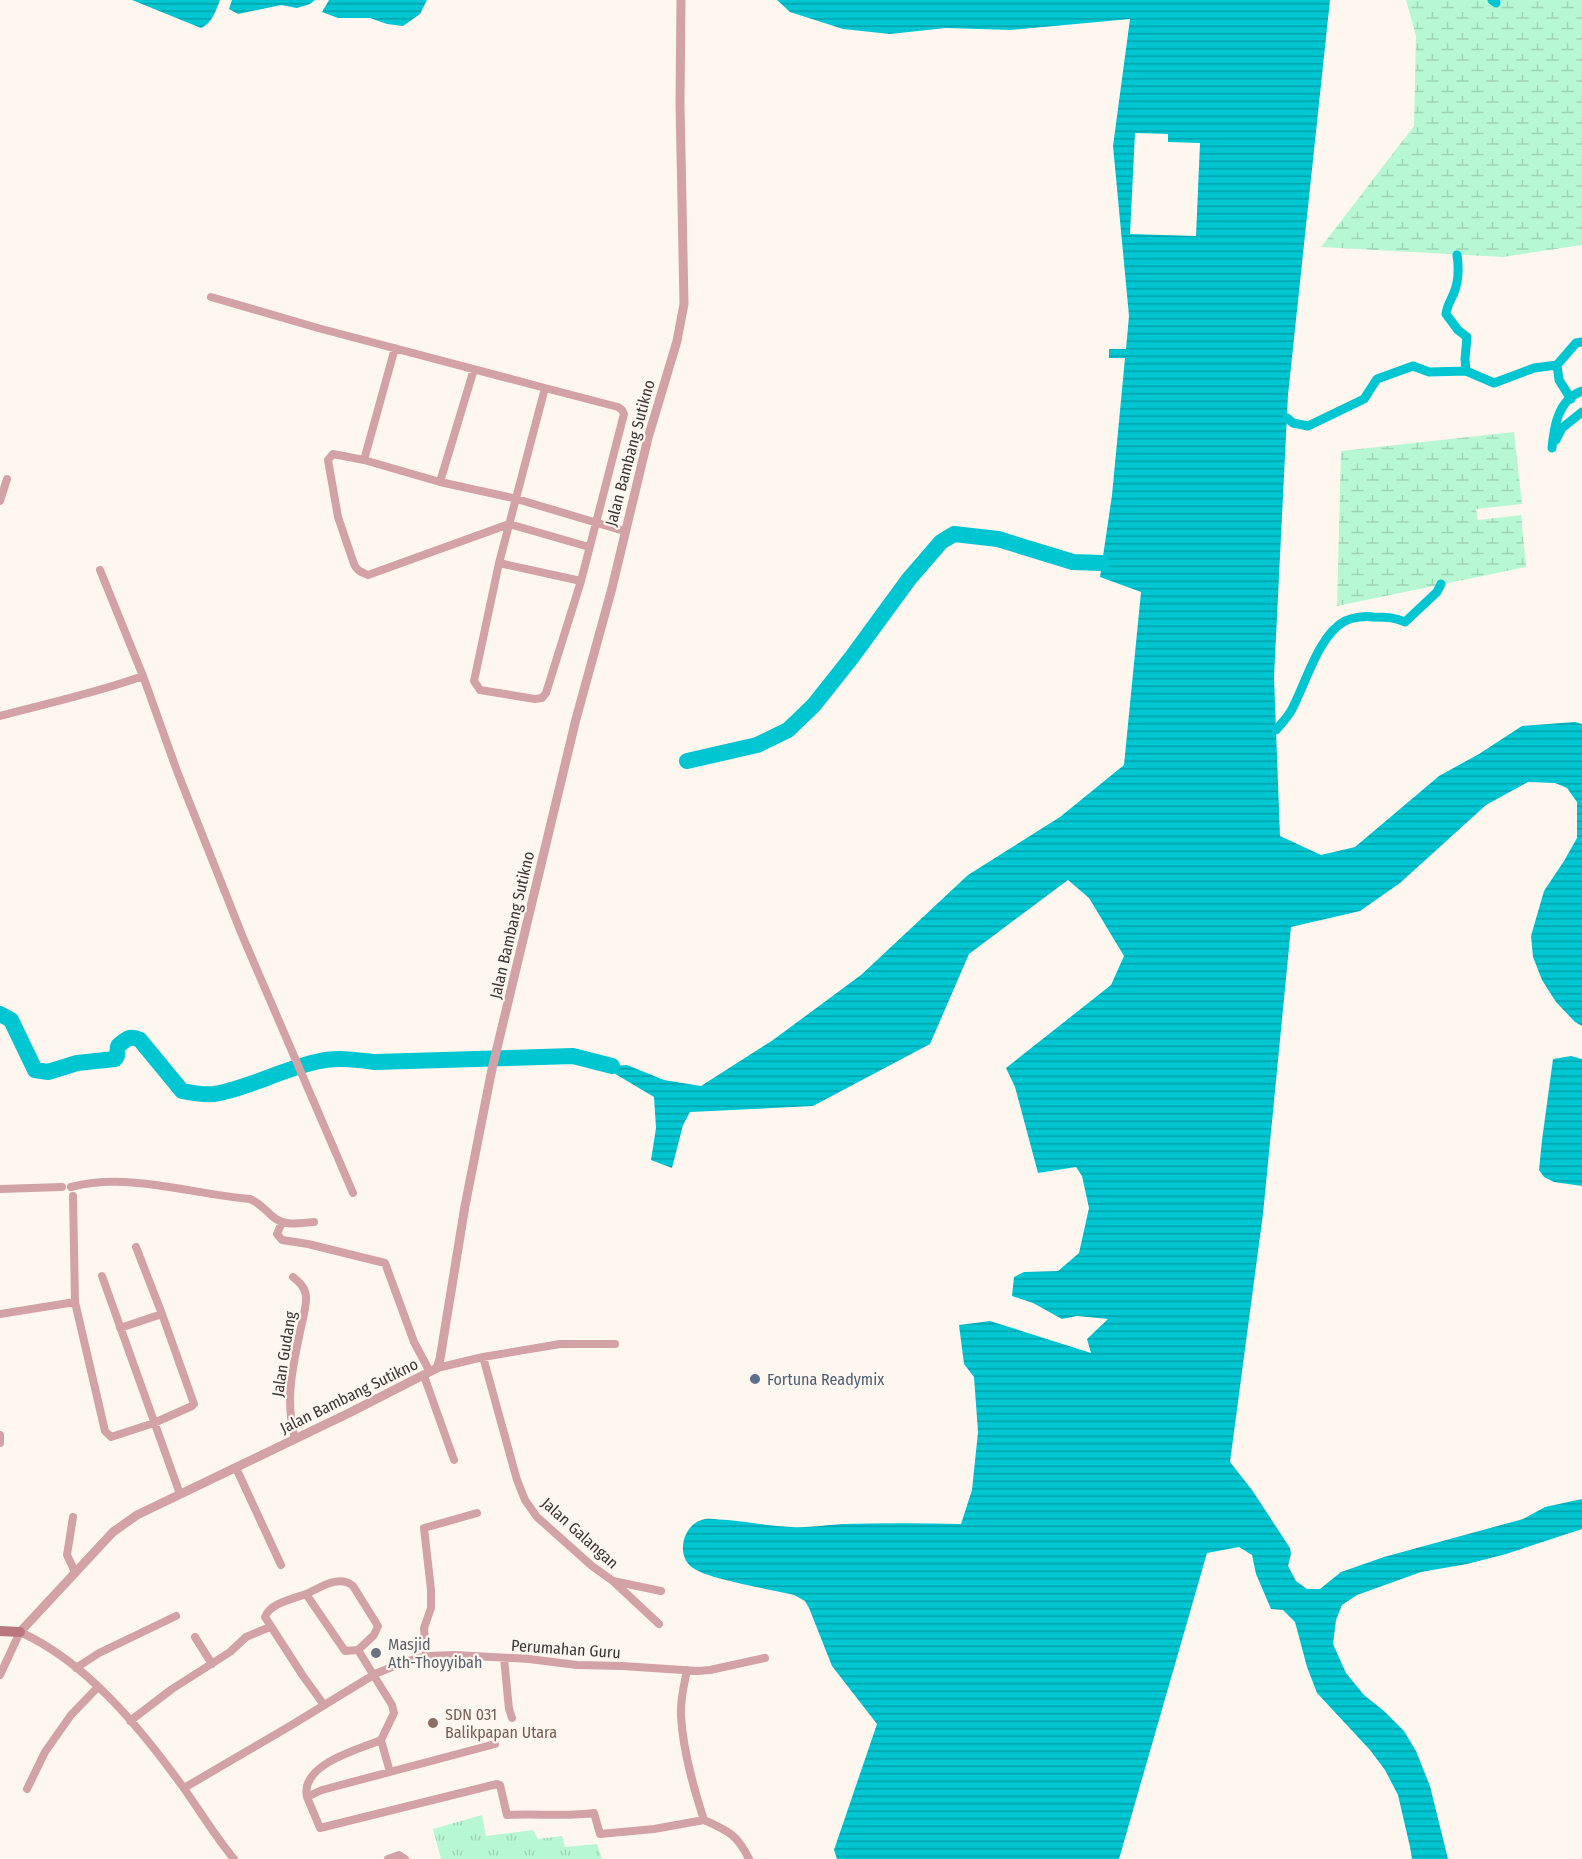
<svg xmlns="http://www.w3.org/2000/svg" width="1582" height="1859" viewBox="0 0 1582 1859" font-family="'Fira Sans Condensed',sans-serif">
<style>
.grass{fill:url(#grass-tufts)}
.wetland{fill:url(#wetland-marsh)}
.water{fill:url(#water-rules)}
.pier{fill:#fef7f0}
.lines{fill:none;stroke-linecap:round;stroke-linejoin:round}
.canal{stroke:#00c6d1;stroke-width:9}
.river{stroke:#00c6d1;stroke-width:16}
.minor{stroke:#d2a2a7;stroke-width:8}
.tertiary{stroke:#d2a2a7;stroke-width:9}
.secondary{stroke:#bb7780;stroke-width:10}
.service-dot{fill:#5c6f8a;stroke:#fef7f0;stroke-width:2}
.worship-dot{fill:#6b7280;stroke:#fef7f0;stroke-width:2}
.education-dot{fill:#8d6e63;stroke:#fef7f0;stroke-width:2}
.labels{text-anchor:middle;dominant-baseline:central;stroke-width:4.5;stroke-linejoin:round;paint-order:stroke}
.street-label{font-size:16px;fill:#3a3733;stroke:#fef7f0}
.service-label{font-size:16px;fill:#4e5e75;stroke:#fef7f0;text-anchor:start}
.worship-label{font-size:16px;fill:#5b616d;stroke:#fef7f0;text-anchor:start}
.education-label{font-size:16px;fill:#785e54;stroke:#fef7f0;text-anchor:start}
</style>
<defs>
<pattern id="grass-tufts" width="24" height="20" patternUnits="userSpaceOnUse" patternTransform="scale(1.5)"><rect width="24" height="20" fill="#b7f7d3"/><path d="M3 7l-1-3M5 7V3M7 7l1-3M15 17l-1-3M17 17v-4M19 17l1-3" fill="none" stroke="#9ed4b6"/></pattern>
<pattern id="wetland-marsh" width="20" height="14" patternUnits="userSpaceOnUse" patternTransform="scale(1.5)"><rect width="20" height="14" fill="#b7f7d3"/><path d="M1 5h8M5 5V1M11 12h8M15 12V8" fill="none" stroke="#9ed4b6"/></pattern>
<pattern id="water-rules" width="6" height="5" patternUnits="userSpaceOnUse" patternTransform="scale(1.5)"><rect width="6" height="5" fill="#00c6d1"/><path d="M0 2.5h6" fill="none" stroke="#03a2aa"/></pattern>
</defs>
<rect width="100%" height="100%" fill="#fef7f0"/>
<path class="grass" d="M 482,1815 L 486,1836 L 533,1830 L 538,1839 L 562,1836 L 565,1847 L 597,1844 L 602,1859 L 441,1859 L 433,1829 Z"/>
<path class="wetland" d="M 1406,0 L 1582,0 L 1582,245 L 1503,257 L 1321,247 L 1414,126 L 1416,36 Z
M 1514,432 L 1522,504 L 1476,509 L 1478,520 L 1521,515 L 1526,567 L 1337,606 L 1341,451 Z"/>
<path class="water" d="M 132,0 L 220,0 C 216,10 212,24 201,28 Z
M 232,0 L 315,0 L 310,4 L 297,8 L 281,5 L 238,14 L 229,9 Z
M 329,0 L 427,0 L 420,14 L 403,26 L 387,24 L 370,18 L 338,18 L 322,12 Z
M 777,0 L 1330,0 L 1288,395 L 1274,677 L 1280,836 L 1321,855 L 1355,847 L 1439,776 L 1479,754 L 1522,726 L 1575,722 L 1582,724 L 1582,1026 L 1575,1022 L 1556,1002 L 1542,980 L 1533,957 L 1531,936 L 1544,891 L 1564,861 L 1577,838 L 1577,802 L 1567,788 L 1555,783 L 1528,782 L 1486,805 L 1400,883 L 1360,911 L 1291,927 L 1263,1214 L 1230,1462 L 1252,1490 L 1290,1548 L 1291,1554 L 1288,1566 L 1296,1581 L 1307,1589 L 1320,1589 L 1341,1572 L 1384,1557 L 1523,1519 L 1545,1507 L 1582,1499 L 1582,1529 L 1506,1554 L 1467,1564 L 1421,1572 L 1357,1595 L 1342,1605 L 1336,1620 L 1333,1644 L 1346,1673 L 1364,1695 L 1384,1711 L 1404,1731 L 1416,1751 L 1430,1786 L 1448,1859 L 1412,1859 L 1410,1847 L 1398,1795 L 1385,1770 L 1370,1750 L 1317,1693 L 1307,1667 L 1295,1622 L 1283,1610 L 1271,1609 L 1256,1574 L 1252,1555 L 1239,1547 L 1207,1553 L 1119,1859 L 837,1859 L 834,1850 L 877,1724 L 832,1666 L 809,1608 L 805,1601 L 794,1595 C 771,1589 710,1580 693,1568 C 674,1555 684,1522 705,1519 C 713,1518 720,1520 728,1520 C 749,1522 770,1526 792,1527 C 808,1528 825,1525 842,1524 C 882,1523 921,1523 961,1524 L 972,1490 L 978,1432 L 974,1377 L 964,1364 L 959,1325 L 990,1321 L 1091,1353 L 1087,1339 L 1108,1319 L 1077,1316 L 1062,1319 L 1033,1303 L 1012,1296 L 1014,1277 L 1024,1272 L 1058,1271 L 1079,1253 L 1089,1208 L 1082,1176 L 1076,1167 L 1038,1173 L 1015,1087 L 1006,1068 L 1111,985 L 1124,956 L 1089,898 L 1068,880 L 969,954 L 930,1044 L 813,1106 L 690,1112 L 683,1125 L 672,1168 L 651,1160 L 656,1128 L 654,1097 L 612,1072 L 612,1066 L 627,1065 L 664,1080 L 701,1086 L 773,1040 L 861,975 L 968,875 L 1060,817 L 1124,765 L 1141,592 L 1100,577 L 1112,495 L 1125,358 L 1109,358 L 1109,349 L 1126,349 L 1129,316 L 1113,146 L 1130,19 L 1011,30 L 946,28 L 890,34 L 843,29 L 790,12 Z
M 1571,1056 L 1582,1059 L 1582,1186 L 1554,1182 L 1544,1177 L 1539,1170 L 1542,1140 L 1553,1059 Z"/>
<path class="pier" d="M 1135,133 L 1168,134 L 1168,142 L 1200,143 L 1196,236 L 1130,234 Z"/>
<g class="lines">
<path class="canal" d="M 1492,0 L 1496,3
M 1457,255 C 1459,268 1459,282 1453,295 C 1450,302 1447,306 1446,314 L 1458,330 L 1467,337 L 1465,359 L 1466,371
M 1557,365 L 1559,380 L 1571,399
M 1287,418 L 1293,423 L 1308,426 L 1364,399 L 1377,379 L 1413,366 L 1429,372 L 1466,371 L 1494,383 L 1534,368 L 1557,365 L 1576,343 L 1582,342
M 1556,440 L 1562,428 L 1582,412
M 1552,448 C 1554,426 1558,400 1582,391
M 1276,730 C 1281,724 1287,718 1291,711 C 1305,686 1318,635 1345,621 C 1353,617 1365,616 1373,617 C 1385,617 1394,617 1405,622 L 1437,592 L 1441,584"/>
<path class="river" d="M 687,761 L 757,745 L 788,730 L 814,705 L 852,657 L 909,579 L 941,542 L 954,534 L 998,539 L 1073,562 L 1102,563
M 0,1014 L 11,1020 L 35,1070 L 48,1072 L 77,1063 L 115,1059 L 117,1056 L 118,1046 C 126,1039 130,1035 140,1040 L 182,1091 C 192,1093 203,1095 214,1094 C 250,1088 284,1068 320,1061 C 337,1057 357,1060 375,1062 L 573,1056 L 612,1066"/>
<path class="minor" d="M 211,297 L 318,328 L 545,388
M 545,388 L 618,407 L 622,410 L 624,414 L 581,581 L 546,693 L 542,698 L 535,699 L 480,690 L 474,681 L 499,563 Z
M 364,460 L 395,348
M 440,482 L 474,369
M 0,501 L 7,479
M 589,547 L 509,524 L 368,575 C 361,572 357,571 354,564 L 338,517 L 328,460 L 333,454 L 364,460 L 440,482 L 517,499 L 624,531
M 499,563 L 581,581
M 143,676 L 177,771 L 242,935 L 353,1193
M 0,716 C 48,703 96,693 143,676 L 100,570
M 71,1187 C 130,1172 190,1194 250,1199 C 260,1203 265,1210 272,1216 C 284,1227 300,1223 314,1222
M 0,1189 L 62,1187
M 73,1196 L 75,1302 L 105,1431 L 111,1437 L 154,1423 L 192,1406 L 194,1404 L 162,1314 L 136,1247
M 282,1222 L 277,1234 L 282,1240 L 308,1244 L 385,1263 L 414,1342 L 430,1372
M 102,1276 L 180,1494
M 293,1277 C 299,1282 305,1287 306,1296 C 307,1304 302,1323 300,1332 C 292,1370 285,1401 295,1439
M 0,1314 L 75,1302
M 120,1328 L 162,1314
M 483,1357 L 517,1480 L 525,1500 L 537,1517 L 592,1566 L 613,1581 L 661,1591
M 437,1368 L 483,1357 L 560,1344 L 615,1344
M 424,1376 L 454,1460
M 0,1435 L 0,1443
M 236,1468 L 281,1565
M 73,1517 L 67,1555 L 75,1572
M 614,1582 L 659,1624
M 306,1594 C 320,1588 339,1574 353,1586 L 378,1626 L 374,1635 L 358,1650
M 195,1637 L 212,1664
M 426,1656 L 424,1628 L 431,1608 L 431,1590 L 424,1528 L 477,1513
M 504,1658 L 509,1709 L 512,1718
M 76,1668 L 99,1653 L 176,1616
M 687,1670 C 684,1685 680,1700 681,1716 C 683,1751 693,1786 704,1820 C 728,1831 737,1834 749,1859
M 0,1675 L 20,1632 C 87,1662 141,1729 183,1787 C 200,1811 215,1836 234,1859
M 324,1705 L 303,1676 L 265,1617 C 270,1603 293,1599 306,1594 L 345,1651 L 358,1650 L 392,1705 L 394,1713 L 381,1740 L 390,1772
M 130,1721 L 172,1689 L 230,1652 L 246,1637 L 270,1627
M 381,1740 C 358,1750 300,1764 307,1797 L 322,1790 L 495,1744
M 184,1788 L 290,1726 L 375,1674 L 404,1662 L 426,1656 L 455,1655 L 529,1659 L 577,1665 L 622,1666 L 698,1671 L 710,1670 L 765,1658
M 27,1789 L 45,1752 L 71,1715 L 98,1687
M 307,1797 L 320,1828 L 497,1784 L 500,1785 L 507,1815 C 536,1813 565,1817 594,1813 L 600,1834 L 654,1829 L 704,1820
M 388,1859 L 399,1855 L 405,1859"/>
<path class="tertiary" d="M 20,1632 L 113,1532 L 137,1515 L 349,1413 L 437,1368 L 440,1359 L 465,1206 L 492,1069 L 576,719 L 612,588 L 648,438 L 677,341 L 684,304 L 680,103 L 681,0"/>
<path class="secondary" d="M 0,1631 L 20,1632"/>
</g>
<circle class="service-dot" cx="755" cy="1379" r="6"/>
<circle class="worship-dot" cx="376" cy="1653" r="6"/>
<circle class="education-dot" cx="433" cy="1723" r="6"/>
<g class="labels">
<g class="street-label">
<text transform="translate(630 453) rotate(-75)">Jalan Bambang Sutikno</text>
<text transform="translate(512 925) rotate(-77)">Jalan Bambang Sutikno</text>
<text transform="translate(284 1354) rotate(-81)">Jalan Gudang</text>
<text transform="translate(349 1396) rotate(-26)">Jalan Bambang Sutikno</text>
<text transform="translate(580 1533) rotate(42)">Jalan Galangan</text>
<text transform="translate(566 1649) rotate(4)">Perumahan Guru</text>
</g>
<g class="service-label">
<text x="767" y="1379">Fortuna Readymix</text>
</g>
<g class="worship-label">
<text x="388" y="1644">Masjid<tspan x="388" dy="18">Ath-Thoyyibah</tspan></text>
</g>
<g class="education-label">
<text x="445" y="1714">SDN 031<tspan x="445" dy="18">Balikpapan Utara</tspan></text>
</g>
</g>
</svg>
